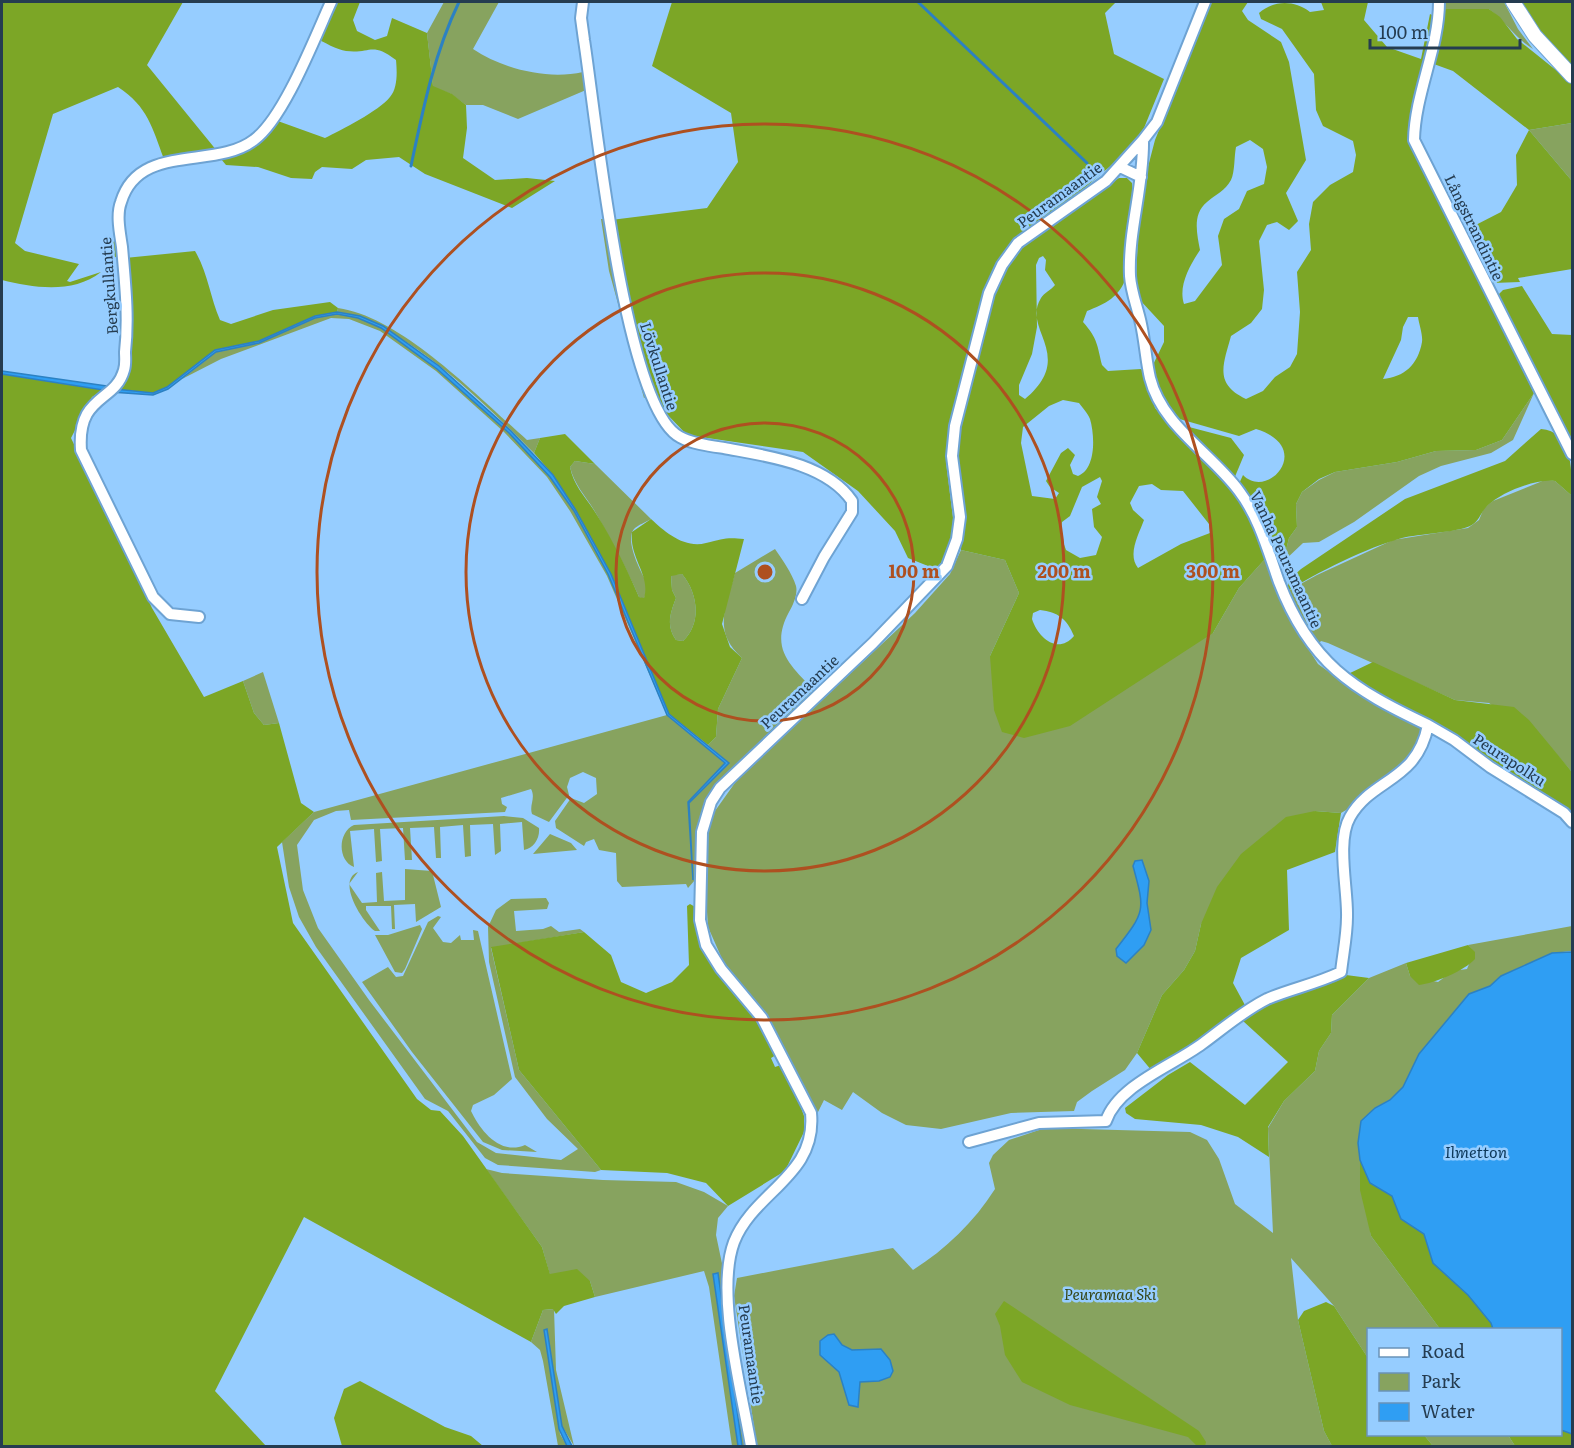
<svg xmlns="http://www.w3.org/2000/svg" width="1574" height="1448" viewBox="0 0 1574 1448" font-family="Literata,serif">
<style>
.green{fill:#87a35f}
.forest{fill:#7ca626;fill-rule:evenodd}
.water{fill:#2f9ef3;stroke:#2c81c2;stroke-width:1.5}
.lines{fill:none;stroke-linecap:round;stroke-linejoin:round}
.stream{stroke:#2c81c2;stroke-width:3}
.minor-casing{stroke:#6ea3d3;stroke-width:14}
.tertiary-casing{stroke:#6ea3d3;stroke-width:16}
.minor{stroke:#fff;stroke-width:10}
.tertiary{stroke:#fff;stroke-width:14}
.ring{fill:none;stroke:#ae5020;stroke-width:3}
.labels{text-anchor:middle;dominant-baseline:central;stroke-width:5;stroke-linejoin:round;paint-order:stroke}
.street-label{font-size:15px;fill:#253c50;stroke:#96cdff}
.park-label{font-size:15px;font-style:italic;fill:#344515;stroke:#96cdff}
.water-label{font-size:16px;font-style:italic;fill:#0c3759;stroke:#96cdff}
.centre{fill:#ae5020;stroke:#96cdff;stroke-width:3}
.ring-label{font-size:18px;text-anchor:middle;font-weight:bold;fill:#ae5020;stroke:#96cdff;stroke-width:5;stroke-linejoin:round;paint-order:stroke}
</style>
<rect width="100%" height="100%" fill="#96cdff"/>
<path class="green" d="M 444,2 L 499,2 L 473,49 C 503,69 547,80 583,72 L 586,90 L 518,119 L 483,105 L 466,105 L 451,94 L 433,87 L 427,33 Z
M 1442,2 L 1504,2 L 1518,29 L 1533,49 C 1515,38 1506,22 1489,9 L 1440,12 Z
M 1572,123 L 1572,181 L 1529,130 Z
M 601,219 L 605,219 L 612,269 L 648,396 L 644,398 L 609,271 Z
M 338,308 C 402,317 478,397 527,440 L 540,438 L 534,453 C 484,403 407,325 337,312 Z
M 337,314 L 358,318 L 381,328 L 437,369 L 509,433 L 550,476 L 574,511 L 608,574 L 667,715 L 726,764 L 688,802 L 693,880 L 689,803 L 729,763 L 708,745 L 716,737 L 718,709 L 742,658 C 712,631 726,607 735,573 L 775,549 C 782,559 792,573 796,586 C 798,594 793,605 789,612 C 769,649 791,666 815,691 L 705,806 L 695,839 L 695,880 L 688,888 L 686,884 L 622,887 L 617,881 L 616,853 L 599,850 L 594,839 L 586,842 L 584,846 L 556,828 L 555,821 L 571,798 L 584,803 L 597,794 L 596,778 L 583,772 L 570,778 L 567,787 L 569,795 L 549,822 L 532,814 C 529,805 536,798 531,789 L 501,798 L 502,804 L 507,807 L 505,812 L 351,820 L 349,810 L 336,811 L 314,820 L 297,845 L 303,890 L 318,928 L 369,1000 L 477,1142 L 496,1153 L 561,1160 L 578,1149 L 547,1119 L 515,1077 L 489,962 L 488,927 L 496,910 L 511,899 L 546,898 L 549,903 L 547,909 L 514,911 L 516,931 L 543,929 L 551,926 L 559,932 L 580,929 L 584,932 L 491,948 L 519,1070 L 601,1170 L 595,1172 L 498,1165 L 485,1158 L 448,1111 L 425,1099 L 316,947 L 299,917 L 289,887 L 282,842 L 314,812 L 667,715 L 607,576 L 570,511 L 547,477 L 504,432 L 436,371 L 380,331 L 349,319 L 331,318 L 221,359 L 182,379 L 216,352 L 259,343 L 315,318 Z
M 1534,393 L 1513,440 L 1491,453 L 1441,466 L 1419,476 L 1354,522 L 1319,542 L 1303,543 L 1284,561 L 1273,555 L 1286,550 L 1289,538 L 1297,527 L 1296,504 L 1302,492 L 1319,480 L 1335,472 L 1397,462 L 1436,451 L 1476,450 L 1502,440 Z
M 575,461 L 595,464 L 651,519 C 646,522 638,525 634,529 C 624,541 642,574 648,585 L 644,599 L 639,597 C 627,569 612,542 597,515 C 587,497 575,487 570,467 Z
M 1545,480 L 1555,481 L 1572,496 L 1572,772 L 1552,749 L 1489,703 L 1455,700 L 1328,643 L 1321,641 L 1315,648 L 1286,592 L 1317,575 L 1393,540 L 1468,528 L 1479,520 L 1484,508 L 1493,501 Z
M 961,550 L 1005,560 L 1019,593 L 990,656 L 1213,633 L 1239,588 L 1265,559 L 1288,617 L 1318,664 L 1373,704 L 1421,725 L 1421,740 L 1402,767 L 1360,802 L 1341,813 L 1315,811 L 1201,924 L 1195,951 L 1184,970 L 1162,995 L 1137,1053 L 1125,1070 L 1092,1091 L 1077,1102 L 1074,1111 L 1011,1113 L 941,1129 L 906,1125 L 882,1113 L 853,1092 L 842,1110 L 824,1100 L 817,1114 L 763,1010 L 723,961 L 708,927 L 704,866 L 710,818 L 737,780 L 915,613 L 950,574 Z
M 682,574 C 698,593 702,623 683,641 L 676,640 C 666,626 670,614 676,598 L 672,590 L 671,575 Z
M 263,672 L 279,723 L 264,725 L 254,713 L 243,681 Z
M 504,816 L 523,818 L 539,828 C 540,838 534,848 524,850 L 522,822 L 500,824 L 501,851 L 495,855 L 493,824 L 470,825 L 471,856 L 465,857 L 463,825 L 440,827 L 441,858 L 436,858 L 434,827 L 410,828 L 412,860 L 405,860 L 403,828 L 380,829 L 382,861 L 376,862 L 374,829 L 350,831 L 354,867 C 337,860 338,832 354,825 Z
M 550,834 L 571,843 L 577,850 L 533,854 Z
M 405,869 L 432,871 L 441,907 L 416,922 L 415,904 L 394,905 L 395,929 L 392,929 L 391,906 L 366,906 L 366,910 L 380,931 L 375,931 C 362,922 336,880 358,872 L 349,884 L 362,903 L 377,902 L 376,873 L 382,872 L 384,901 L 405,900 Z
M 438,916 L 441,917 L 433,928 L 443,942 L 451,943 L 460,935 L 461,940 L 474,940 L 473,930 L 478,931 L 512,1079 L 494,1095 L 473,1105 L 471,1111 C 480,1130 500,1156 525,1145 L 537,1152 L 502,1150 L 483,1142 L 412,1052 L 362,982 L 388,967 L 396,977 L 403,976 L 428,922 Z
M 420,925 L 422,929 L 405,969 L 402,973 L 395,972 L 375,935 L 388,935 Z
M 1572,926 L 1572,951 L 1552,953 L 1501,976 L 1490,986 L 1469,994 L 1420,1054 L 1403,1087 L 1390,1100 L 1375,1108 L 1359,1136 L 1360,1160 L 1371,1236 L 1440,1329 L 1368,1330 L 1368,1358 L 1334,1306 L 1291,1258 L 1298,1320 L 1324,1431 L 1332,1446 L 757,1446 L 734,1296 L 737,1278 L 893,1248 L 913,1270 C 946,1249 974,1222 995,1189 L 989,1163 L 993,1155 L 1009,1140 L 1045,1128 L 1190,1132 L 1207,1140 L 1219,1159 L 1235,1204 L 1273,1233 L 1268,1128 L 1284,1101 L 1315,1071 L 1319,1051 L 1331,1033 L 1332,1015 L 1369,978 L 1406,963 L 1410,976 L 1438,982 L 1453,971 L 1467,969 L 1474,952 L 1468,945 Z
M 486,1169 L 502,1173 L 603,1180 L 676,1182 L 704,1192 L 728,1206 L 718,1218 L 716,1235 L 724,1273 L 747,1446 L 742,1446 L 728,1340 L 713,1274 L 738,1446 L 732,1446 L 709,1287 L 704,1271 L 595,1297 L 590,1281 L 550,1275 L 542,1247 Z
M 554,1309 L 556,1370 L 574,1446 L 562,1426 L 547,1329 L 560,1434 L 567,1446 L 558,1446 L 543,1361 L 540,1350 L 531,1342 L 543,1310 Z
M 1424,1435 L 1508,1435 L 1515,1446 L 1433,1446 Z"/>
<path class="forest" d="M 2,2 L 183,2 L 147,65 L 217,151 L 164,159 C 152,127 148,107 118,87 L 53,114 L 15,243 L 25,251 L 79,264 L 67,281 L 70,282 L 101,272 C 73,294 34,288 2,280 Z
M 333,2 L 360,2 L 353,20 L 357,31 L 375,40 L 387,36 L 392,18 L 427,33 L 433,86 L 452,94 L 466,105 L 467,128 L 463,158 L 495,180 L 527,178 L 555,181 L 512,208 L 425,174 L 399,157 L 366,160 L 352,169 L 322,167 L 315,172 L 312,179 L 291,178 L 258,167 L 226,165 L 221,159 L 275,120 L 325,138 C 341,130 379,111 390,97 C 398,88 397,71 396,60 C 371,41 371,54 346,51 C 337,50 324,42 315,38 Z
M 672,2 L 1116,2 L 1105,13 L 1114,54 L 1164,79 L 1144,128 L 1127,152 L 1075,196 L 1016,239 L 985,290 L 949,433 L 946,462 L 953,518 L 952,539 L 937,574 L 928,566 L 908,558 L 895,531 L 858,491 L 803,452 L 687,435 L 660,407 L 653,394 L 620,276 L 611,220 L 707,208 L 738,162 L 731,113 L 652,66 Z
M 1211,2 L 1248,2 L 1242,11 L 1248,20 L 1281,42 L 1289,62 L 1306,160 L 1286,193 L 1298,221 L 1289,230 L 1277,222 L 1267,225 L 1259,241 L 1264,290 L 1262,309 L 1251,323 L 1231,336 C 1223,365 1214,384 1246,399 L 1263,391 L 1275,377 L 1290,367 L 1297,354 L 1300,312 L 1297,272 L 1311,250 L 1309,224 L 1313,202 L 1330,185 L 1353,172 L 1356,155 L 1353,141 L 1323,126 L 1316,110 L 1314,74 L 1282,29 L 1261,19 L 1259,13 C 1274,0 1294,0 1310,12 L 1324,10 L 1321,2 L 1368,2 L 1364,20 L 1387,47 L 1421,59 L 1430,14 L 1434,16 C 1431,35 1429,54 1424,72 C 1416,107 1402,117 1416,155 L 1534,393 L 1502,440 L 1476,450 L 1436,451 L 1397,462 L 1335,472 L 1319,479 L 1302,492 L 1296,504 L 1297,527 L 1289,538 L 1286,550 L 1273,555 L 1238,486 L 1243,475 C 1268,501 1315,447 1256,429 L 1239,436 L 1176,418 L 1162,399 L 1151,369 L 1164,342 L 1164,326 L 1139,299 L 1136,278 L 1138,237 L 1143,186 L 1155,140 ZM 1250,140 L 1263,149 L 1267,167 L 1264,184 L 1247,191 L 1239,209 L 1224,219 L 1218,236 L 1222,265 L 1195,301 L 1184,304 C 1178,286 1190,265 1200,250 C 1197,234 1192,214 1207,202 C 1216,194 1225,191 1231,180 C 1235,171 1234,157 1236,147 ZM 1408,317 L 1418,317 C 1419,324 1423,335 1422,342 C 1418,365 1404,377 1383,379 L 1401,340 L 1403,327 Z
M 1520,2 L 1572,2 L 1572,68 L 1548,44 Z
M 1447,9 L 1489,9 L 1500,17 L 1517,39 L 1572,83 L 1572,123 L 1529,130 L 1572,181 L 1572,269 L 1518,278 L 1520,282 L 1493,283 L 1486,276 L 1464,231 L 1501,212 L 1507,202 L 1517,185 L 1516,155 L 1529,130 L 1453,71 L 1431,63 L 1440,12 Z
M 1119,178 L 1127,178 L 1132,183 L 1133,195 L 1126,277 C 1120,297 1105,304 1087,311 L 1083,322 C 1098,339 1097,345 1102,365 L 1108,371 L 1141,369 L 1146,374 L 1155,408 L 1231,488 L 1249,516 L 1265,559 L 1239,588 L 1213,633 L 1070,726 L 1024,738 L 1002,732 L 994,710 L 990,656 L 1019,593 L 1005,560 L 961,550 C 963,511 954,473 958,435 L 993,299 L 1006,267 L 1021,247 ZM 1043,256 L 1046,260 L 1045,270 L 1055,285 C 1051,290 1044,293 1041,298 C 1021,330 1077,355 1025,399 L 1019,395 L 1019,385 L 1032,354 L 1037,327 L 1036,265 L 1039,258 ZM 1063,400 L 1079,403 C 1083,408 1088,414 1090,419 C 1095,436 1096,469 1078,476 L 1073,474 L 1070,465 L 1075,455 L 1068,448 L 1061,453 L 1046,481 L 1050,487 L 1059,493 L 1055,499 L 1032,496 L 1021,443 L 1023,427 L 1049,406 ZM 1100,477 L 1102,481 L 1097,497 L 1101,504 L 1092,509 L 1094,527 L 1102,537 L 1096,555 L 1080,558 L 1066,550 L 1060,533 L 1062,522 L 1070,516 L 1082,487 ZM 1152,484 L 1161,490 L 1183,491 L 1209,524 L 1210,533 L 1181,544 L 1138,568 C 1127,554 1139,534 1144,520 L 1133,510 L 1130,503 L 1139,486 ZM 1040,610 C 1058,612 1067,619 1074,636 C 1058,655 1038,638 1032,619 L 1033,613 Z
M 116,240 L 121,255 L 110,259 L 105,246 Z
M 195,251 C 208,273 210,297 220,320 L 231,324 L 273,310 L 330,302 L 338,308 L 337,312 L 315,316 L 259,341 L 215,350 L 167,387 L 153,393 L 115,389 L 131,337 L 125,258 Z
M 1522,286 L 1552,334 L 1572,335 L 1572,449 L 1496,297 L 1503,290 Z
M 2,374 L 103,390 L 92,397 L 71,438 L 152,608 L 204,697 L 243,681 L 254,713 L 264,725 L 279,723 L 301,803 L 314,812 L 277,847 L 293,923 L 417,1099 L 431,1110 L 440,1111 L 463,1136 L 542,1247 L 550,1274 L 577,1269 L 590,1281 L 595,1297 L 564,1306 L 556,1314 L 553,1309 L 543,1310 L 531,1342 L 304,1217 L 215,1391 L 266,1446 L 2,1446 Z
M 1189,427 L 1231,438 L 1244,455 L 1234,479 L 1184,428 Z
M 1541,429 C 1573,431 1572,473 1572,496 L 1555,481 C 1534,479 1502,492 1487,506 C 1480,513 1480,521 1470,526 C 1459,532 1418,534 1402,538 C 1368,547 1316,573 1286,592 L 1290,579 L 1301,569 L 1405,499 L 1505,461 Z
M 565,434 L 595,464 L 575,461 L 570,467 C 574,487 586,497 597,515 C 613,541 627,569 639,597 L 644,598 C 651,575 629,558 632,532 L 651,519 C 665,532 685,549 706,543 C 723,539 726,537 744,539 L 722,624 L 730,647 L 742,658 L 718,709 L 716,737 L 708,745 L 669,714 L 611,574 L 553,475 L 534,453 L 540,438 ZM 682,574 C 698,593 702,623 683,641 L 676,640 C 666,626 670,614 676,598 L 672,590 L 671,576 Z
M 1373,662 L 1455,700 L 1514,707 L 1529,720 L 1572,772 L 1572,816 L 1447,729 L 1381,698 L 1348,674 Z
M 1315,811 L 1341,813 L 1335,852 L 1287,870 L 1289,930 L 1241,958 L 1233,983 L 1246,1007 L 1152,1071 L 1137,1053 L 1162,995 L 1184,970 L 1195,951 L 1201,924 L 1217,887 L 1241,854 L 1286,817 Z
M 690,904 L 697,908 L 698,922 L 776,1055 L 771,1058 L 775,1067 L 781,1065 L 798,1099 L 804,1116 L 804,1132 L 785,1171 L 728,1206 L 706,1183 L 667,1173 L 601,1170 L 519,1070 L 491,947 L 584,932 L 611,955 L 621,982 L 646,993 L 672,982 L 689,965 L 687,906 Z
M 1468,945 L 1475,952 L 1475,959 C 1464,971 1435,983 1419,985 L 1410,976 L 1406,963 Z
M 1346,975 L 1369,978 L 1332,1015 L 1331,1033 L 1319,1051 L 1315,1071 L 1284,1101 L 1268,1127 L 1269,1157 L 1238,1137 L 1201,1125 L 1135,1119 L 1126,1113 L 1125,1108 L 1168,1075 L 1190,1062 L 1245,1105 L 1288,1062 L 1243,1021 L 1256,1009 Z
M 1360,1160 L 1370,1183 L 1392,1196 L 1401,1219 L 1424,1234 L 1433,1263 L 1468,1295 L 1491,1323 L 1493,1329 L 1440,1329 L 1371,1236 L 1360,1190 Z
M 1004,1301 L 1199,1431 L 1206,1442 L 1205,1446 L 1197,1446 L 1188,1437 L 1070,1405 L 1022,1382 L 1005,1355 L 1000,1326 L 995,1314 Z
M 1326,1302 L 1334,1306 L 1368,1358 L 1368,1434 L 1424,1435 L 1433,1446 L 1332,1446 L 1324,1431 L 1298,1320 L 1304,1311 Z
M 360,1381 L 445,1427 L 471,1436 L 483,1446 L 342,1446 L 334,1418 L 344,1389 Z
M 1561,1430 L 1572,1434 L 1572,1446 L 1515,1446 L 1508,1435 L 1560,1434 Z"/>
<path class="water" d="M 337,312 L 360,316 L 383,326 L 439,366 L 511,431 L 553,475 L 575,509 L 611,574 L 669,714 L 729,763 L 689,803 L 693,880 L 688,802 L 725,763 L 667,715 L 608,574 L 574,511 L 550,477 L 509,433 L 437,369 L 381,328 L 358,318 L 337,314 L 315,318 L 259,343 L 216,352 L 168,389 L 153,395 L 112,392 L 115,389 L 153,393 L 167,387 L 215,350 L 259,341 L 315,316 Z
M 2,371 L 107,386 L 103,390 L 2,374 Z
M 1142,860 L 1149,881 L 1147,903 L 1151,930 L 1144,945 L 1126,963 L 1117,956 L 1116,949 C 1146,911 1145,910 1133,866 L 1135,861 Z
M 1571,952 L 1572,953 L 1572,1434 L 1561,1430 L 1560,1330 L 1493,1329 L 1491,1323 L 1468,1295 L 1433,1263 L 1424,1234 L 1401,1219 L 1392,1196 L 1370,1183 L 1360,1160 L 1358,1143 L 1361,1121 L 1375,1108 L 1390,1100 L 1403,1087 L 1419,1054 L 1469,994 L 1490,986 L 1501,976 L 1552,953 Z
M 718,1273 L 742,1446 L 738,1446 L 713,1274 Z
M 547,1329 L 562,1426 L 572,1446 L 567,1446 L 559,1429 L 544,1330 Z
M 834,1334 L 842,1345 L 852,1350 L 881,1349 L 890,1360 L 893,1371 L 890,1377 L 879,1381 L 860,1382 L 858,1407 L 849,1405 L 839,1372 L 820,1355 L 820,1341 L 828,1335 Z"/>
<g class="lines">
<path class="stream" d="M 918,2 L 1087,163
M 411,166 C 423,109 434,54 459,2"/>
<defs>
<path id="minor" d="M 583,2 L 581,18 L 584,40 C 595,109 624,409 680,437 C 693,444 710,446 724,448 C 766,456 826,463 852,501 L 852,512 L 824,557 L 802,599
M 1439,2 C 1439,48 1415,93 1414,140 L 1572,454
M 1120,167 L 1141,177
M 199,617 L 170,614 L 153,597 L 81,450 C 77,394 115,403 124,370 C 126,364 125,357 125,352 C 129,317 125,282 122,247 C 120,233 116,215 121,202 C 139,142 215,170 254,140 C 284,118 315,37 331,2
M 1428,725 L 1454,740 L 1490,767 L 1564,813 L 1572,822
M 969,1142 L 1039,1123 L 1106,1121 C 1118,1085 1174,1065 1202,1044 C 1224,1028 1243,1011 1267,999 C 1290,989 1316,984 1341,972 C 1343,954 1347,935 1347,917 C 1348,890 1336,841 1350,817 C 1372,778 1417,782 1428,725 C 1352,689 1310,663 1279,582 C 1268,551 1259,517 1239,491 C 1211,453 1162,426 1150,378 C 1146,361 1145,342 1141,324 C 1138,309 1131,292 1130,276 C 1128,230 1144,186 1143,140
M 751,1446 C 742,1392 715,1293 734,1242 C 754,1191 817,1176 811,1113 L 762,1018 L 721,969 L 706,945 L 700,920 L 702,832 L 711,802 L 720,788 L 873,643 L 947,566 L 957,539 L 960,517 L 952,456 L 955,426 L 989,293 L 1002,265 L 1018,243 L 1106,181 L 1143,140 L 1157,122 L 1205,2"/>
<path id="tertiary" d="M 1513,2 L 1535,36 L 1572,76"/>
</defs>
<use href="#minor" class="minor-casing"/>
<use href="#tertiary" class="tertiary-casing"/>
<use href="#minor" class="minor"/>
<use href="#tertiary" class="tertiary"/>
</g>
<g class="ring">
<circle cx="765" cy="572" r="149"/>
<circle cx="765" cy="572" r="299"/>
<circle cx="765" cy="572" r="448"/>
</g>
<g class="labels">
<g class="street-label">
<text transform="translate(1059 194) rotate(-36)">Peuramaantie</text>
<text transform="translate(1475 227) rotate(64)">Långstrandintie</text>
<text transform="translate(108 286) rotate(-94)">Bergkullantie</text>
<text transform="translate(660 366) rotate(72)">Lövkullantie</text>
<text transform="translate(1287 559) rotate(65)">Vanha Peuramaantie</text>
<text transform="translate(799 691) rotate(-43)">Peuramaantie</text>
<text transform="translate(1510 759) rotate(33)">Peurapolku</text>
<text transform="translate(752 1354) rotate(82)">Peuramaantie</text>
</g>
<g class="park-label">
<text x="1110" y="1293">Peuramaa Ski</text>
</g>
<g class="water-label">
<text x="1476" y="1151">Ilmetton</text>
</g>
</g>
<circle cx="765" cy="572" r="9" class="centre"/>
<g class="ring-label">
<text x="914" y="578">100 m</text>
<text x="1064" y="578">200 m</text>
<text x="1213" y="578">300 m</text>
</g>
<rect width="1574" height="1448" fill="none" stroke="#253c50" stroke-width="6"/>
<rect x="1367" y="1328" width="195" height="108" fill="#96cdff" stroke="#6993b9" stroke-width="1.5"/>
<rect x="1379" y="1348" width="30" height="9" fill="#ffffff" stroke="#6993b9" stroke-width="1.5"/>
<text x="1421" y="1358" font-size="18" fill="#253c50">Road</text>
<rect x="1379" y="1373" width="30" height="18" fill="#87a35f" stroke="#6993b9" stroke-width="1.5"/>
<text x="1421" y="1388" font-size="18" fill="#253c50">Park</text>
<rect x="1379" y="1403" width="30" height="18" fill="#2f9ef3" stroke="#6993b9" stroke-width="1.5"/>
<text x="1421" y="1418" font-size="18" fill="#253c50">Water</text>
<path d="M1370 39v9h150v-9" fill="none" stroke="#253c50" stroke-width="3"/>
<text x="1379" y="39" font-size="18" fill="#253c50" stroke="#96cdff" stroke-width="4.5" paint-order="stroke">100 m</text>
</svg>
